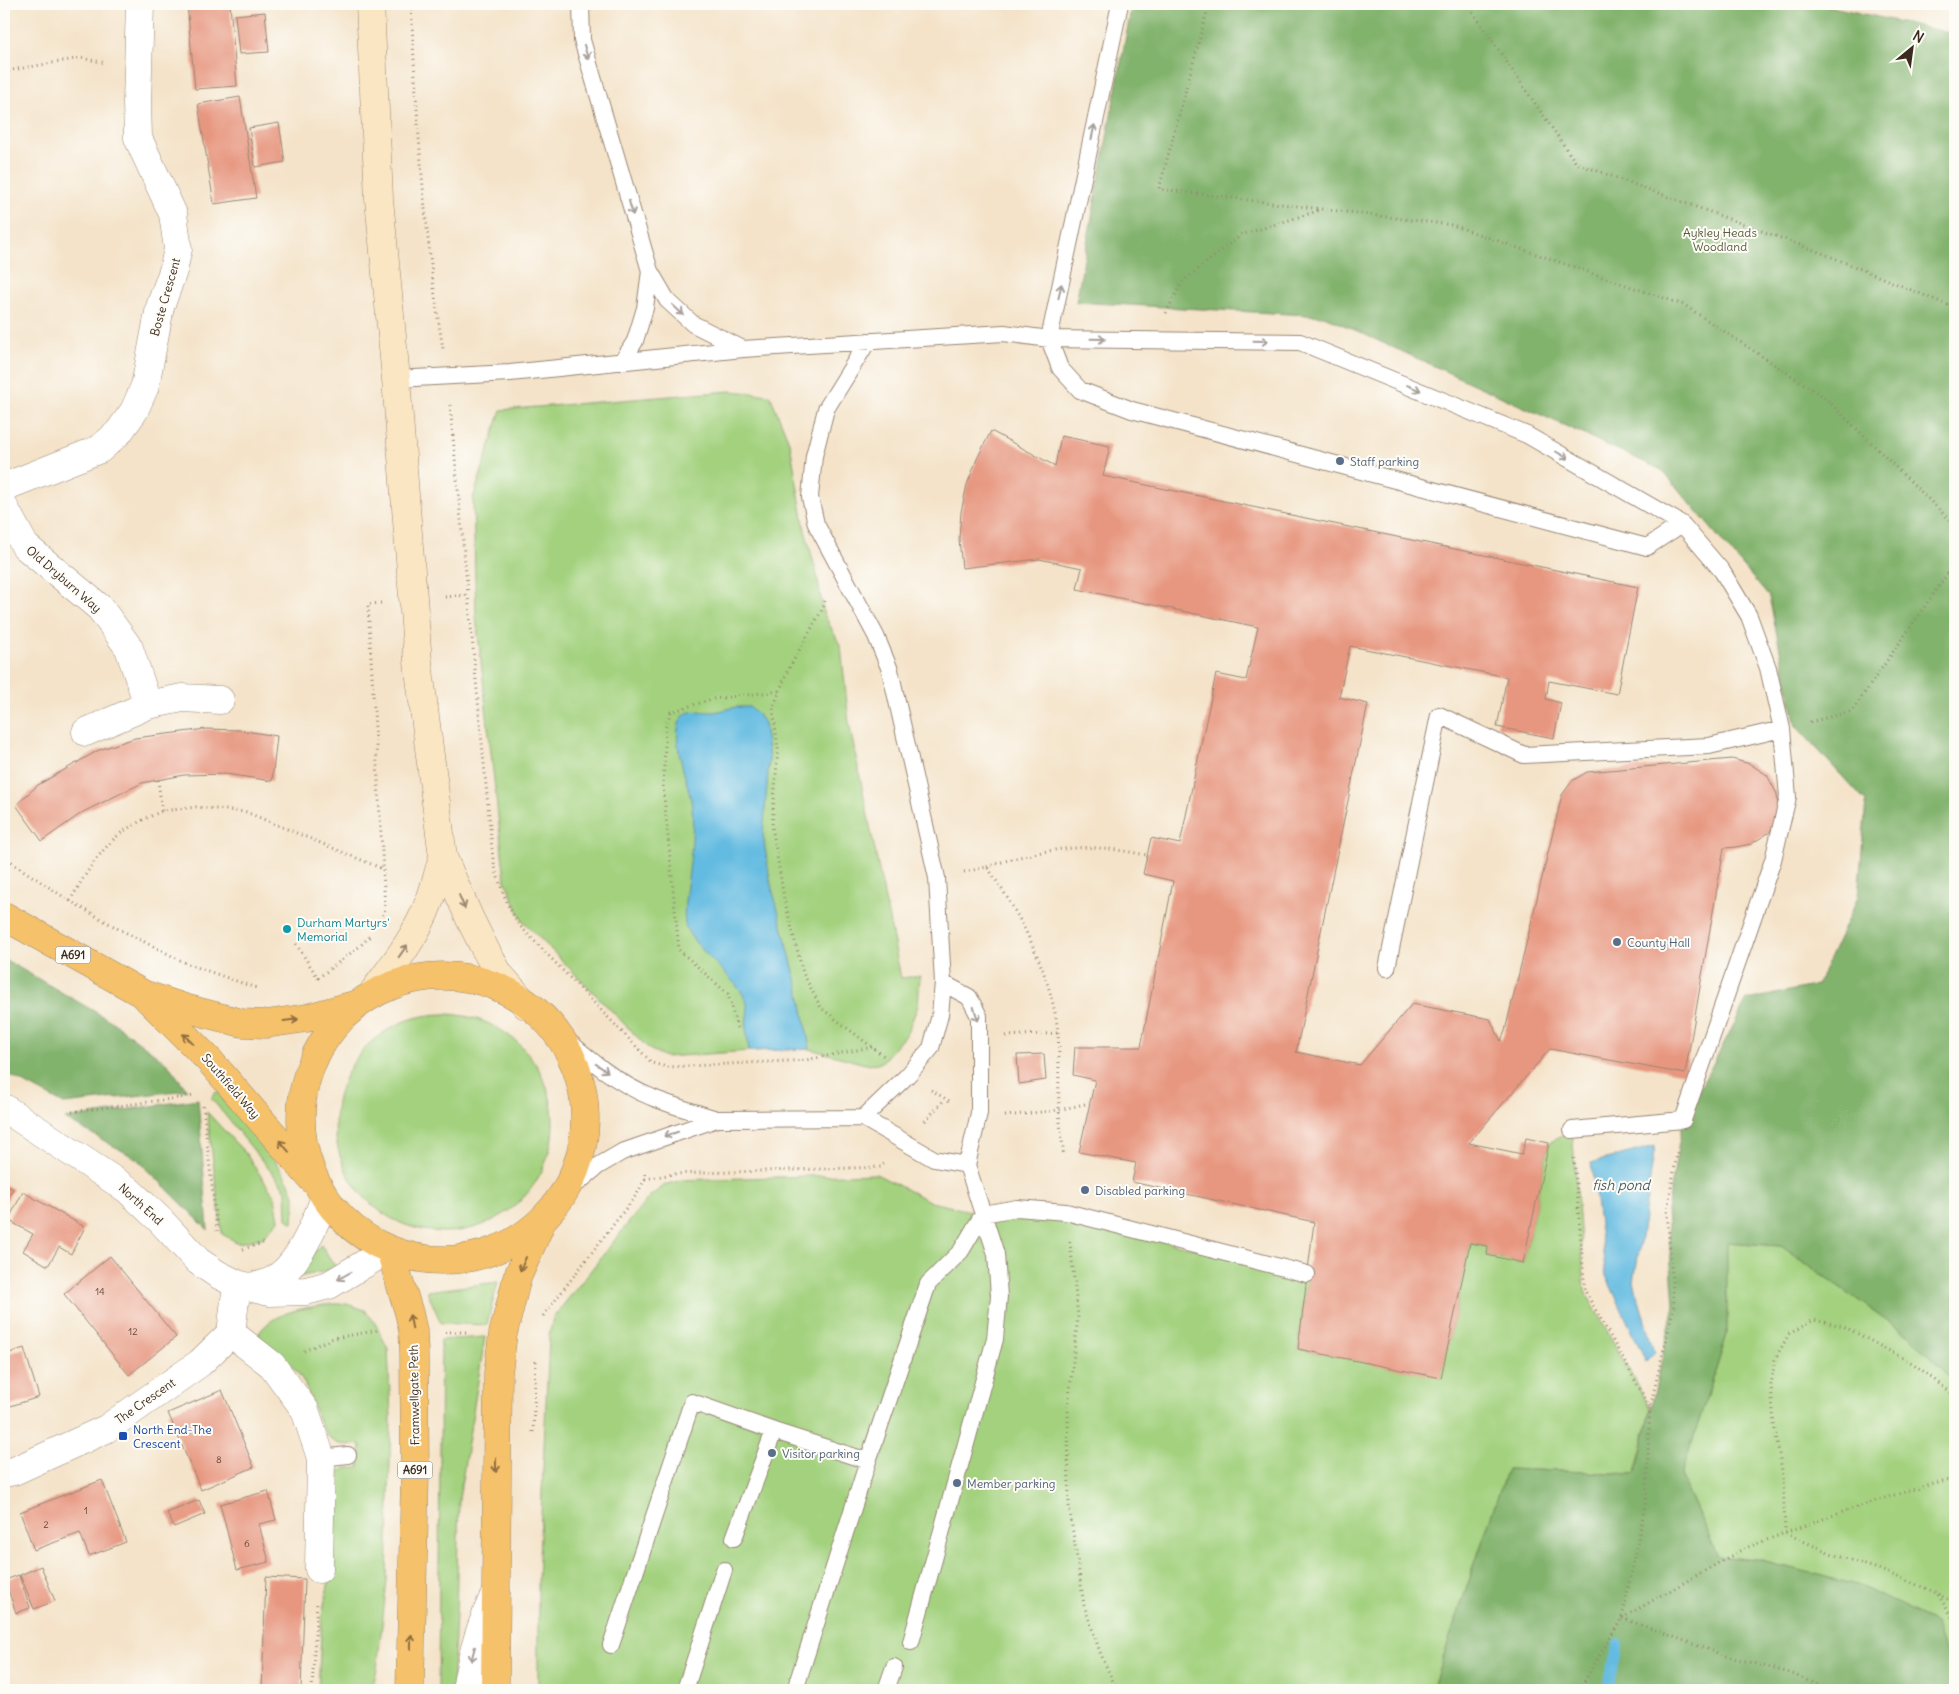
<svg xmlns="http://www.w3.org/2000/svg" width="1959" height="1694" viewBox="0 0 1959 1694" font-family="Delius,sans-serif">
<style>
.green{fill:#a3d17e;stroke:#6f7e4e}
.forest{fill:#82b36d;stroke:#5e6e46}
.water{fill:#64bbe1;stroke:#507280}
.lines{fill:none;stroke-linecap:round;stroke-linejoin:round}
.stream{stroke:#64bbe1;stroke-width:11}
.building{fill:#e79780}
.service-casing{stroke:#988674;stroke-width:18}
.minor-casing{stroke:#988674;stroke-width:29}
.secondary-casing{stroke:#988674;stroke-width:29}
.trunk-casing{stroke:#988674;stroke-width:29}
.path{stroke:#988674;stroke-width:3;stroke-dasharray:1 4;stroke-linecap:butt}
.service{stroke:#fff;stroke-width:16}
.minor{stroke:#fff;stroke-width:28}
.secondary{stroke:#fbe6c4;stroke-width:28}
.trunk{stroke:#f5c16b;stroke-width:28}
.oneway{stroke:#a79f9a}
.oneway2{stroke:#9b8871}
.oneway3{stroke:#8f6e41}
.service-dot{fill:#5c6f8a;stroke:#fdfcf7;stroke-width:2}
.culture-dot{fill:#0f9aa8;stroke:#fdfcf7;stroke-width:2}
.transit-dot{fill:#1a4fb4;stroke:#fdfcf7;stroke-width:2}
.labels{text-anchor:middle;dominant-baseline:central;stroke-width:4;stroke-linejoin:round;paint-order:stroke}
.number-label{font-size:10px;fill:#664536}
.shield{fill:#fdfcf7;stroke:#75695f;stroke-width:1}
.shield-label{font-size:11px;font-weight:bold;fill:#3b2a1e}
.park-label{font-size:12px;fill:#5a5c3b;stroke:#fdfcf7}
.street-label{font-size:12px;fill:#3b2a1e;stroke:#fdfcf7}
.service-label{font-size:12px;fill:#4e5e75;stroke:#fdfcf7;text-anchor:start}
.culture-label{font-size:12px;fill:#0d838f;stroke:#fdfcf7;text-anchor:start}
.transit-label{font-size:12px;fill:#164399;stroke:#fdfcf7;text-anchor:start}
.water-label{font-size:14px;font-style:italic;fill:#495d62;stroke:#fdfcf7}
</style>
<rect width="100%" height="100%" fill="#fdfcf7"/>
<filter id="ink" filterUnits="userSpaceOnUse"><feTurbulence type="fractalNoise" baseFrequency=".02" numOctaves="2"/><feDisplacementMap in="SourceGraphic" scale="10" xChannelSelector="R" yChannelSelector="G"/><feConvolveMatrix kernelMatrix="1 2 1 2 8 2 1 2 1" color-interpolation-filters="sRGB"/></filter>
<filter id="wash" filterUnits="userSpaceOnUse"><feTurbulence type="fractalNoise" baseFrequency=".0096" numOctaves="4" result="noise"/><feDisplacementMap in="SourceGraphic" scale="20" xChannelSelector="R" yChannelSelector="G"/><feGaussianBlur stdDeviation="1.12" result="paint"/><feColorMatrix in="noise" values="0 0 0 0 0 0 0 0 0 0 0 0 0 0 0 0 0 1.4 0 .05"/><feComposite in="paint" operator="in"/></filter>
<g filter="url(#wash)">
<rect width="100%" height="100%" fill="#f4e3c9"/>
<path class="green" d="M 731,391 L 770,395 L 790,444 L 805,530 L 816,571 L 824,614 L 841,647 L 849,723 L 901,978 L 920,976 L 918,1006 L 907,1033 L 881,1063 L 865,1064 L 810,1049 L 749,1051 L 665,1057 L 649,1049 L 522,920 L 505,880 L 476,616 L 473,499 L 501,410 Z
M335 1123a109 109 0 1 1 218 0a109 109 0 1 1-218 0Z
M 217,1091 C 236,1114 292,1173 295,1200 C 295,1208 293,1216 293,1223 L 287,1219 L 286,1190 L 211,1098 Z
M 207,1112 L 246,1154 L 275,1197 L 279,1220 L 262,1238 L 238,1243 L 222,1234 Z
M 1572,1130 L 1585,1291 L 1650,1408 L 1636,1474 L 1507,1469 L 1432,1690 L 538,1690 L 538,1581 L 549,1336 L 553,1318 L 649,1197 L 665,1185 L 681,1180 L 876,1174 L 931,1202 L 983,1214 L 1017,1208 L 1307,1274 L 1298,1349 L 1441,1377 L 1470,1243 L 1488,1246 L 1487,1255 L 1523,1263 L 1549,1143 Z
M 1726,1242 L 1781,1246 L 1911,1337 L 1955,1382 L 1955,1678 L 1935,1623 L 1860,1586 L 1765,1561 L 1718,1556 L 1681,1476 L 1727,1335 Z
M 321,1245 L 337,1269 L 288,1279 Z
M 498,1282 L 487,1325 L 441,1323 L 427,1291 Z
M 330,1304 L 347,1304 L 365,1310 L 375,1323 L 388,1349 L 391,1418 L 387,1581 L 377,1669 L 372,1690 L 318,1690 L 322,1615 L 331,1571 L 331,1486 L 336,1473 L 346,1468 L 359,1468 L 361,1445 C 354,1444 343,1446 337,1443 C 316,1433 313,1394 300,1376 C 289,1359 270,1351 258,1335 C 272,1311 305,1308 330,1304 Z
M 485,1337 L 459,1499 L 456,1615 L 452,1690 L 438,1690 L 441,1340 Z"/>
<path class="forest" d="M 1132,4 L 1819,4 L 1955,34 L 1955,1382 L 1911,1337 L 1781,1246 L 1727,1242 L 1727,1335 L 1681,1476 L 1718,1556 L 1765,1561 L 1860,1586 L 1935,1623 L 1955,1678 L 1955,1690 L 1432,1690 L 1507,1469 L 1636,1474 L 1674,1305 L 1667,1211 L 1683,1120 L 1747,1000 L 1817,985 L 1858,897 L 1866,802 L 1796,726 L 1769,597 L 1662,470 L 1324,316 L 1076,302 Z
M 4,959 L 111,1021 L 167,1063 L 187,1090 L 64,1104 L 4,1072 Z
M 198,1099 L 208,1230 L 137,1159 L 65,1119 Z"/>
<path class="water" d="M 737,707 L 749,707 L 757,713 L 764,723 L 769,759 L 763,835 L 770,880 L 801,998 L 810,1049 L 749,1051 C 748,1043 747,1036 746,1028 C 746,1018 750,1008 745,998 C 734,976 689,944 685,924 C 683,910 686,893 688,879 C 691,858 694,827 692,807 C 690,784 668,738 682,718 C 689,707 704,713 714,712 C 722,711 729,708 737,707 Z
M 1655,1146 L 1634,1282 L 1654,1353 L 1646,1361 L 1606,1276 L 1591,1163 Z"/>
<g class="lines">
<path class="stream" d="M 1608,1690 L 1618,1644"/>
</g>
<g id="blocks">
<path class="building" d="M 187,4 L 230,4 L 237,86 L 195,89 Z
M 265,12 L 269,52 L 239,54 L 235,15 Z
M 240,97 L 256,198 L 214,204 L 198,104 Z
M 279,123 L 285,162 L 255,167 L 249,128 Z
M 991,431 L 1055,466 L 1061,436 L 1110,446 L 1103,476 L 1638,587 L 1617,694 L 1549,681 L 1546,699 L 1561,703 L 1554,738 L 1497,727 L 1507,677 L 1350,646 L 1339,697 L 1368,704 L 1296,1052 L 1360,1065 L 1412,1004 L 1490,1019 L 1501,1041 L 1505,1031 L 1562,795 L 1572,781 L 1587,772 L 1732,759 L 1750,764 L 1767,775 L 1777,794 L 1778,814 L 1770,832 L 1751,844 L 1736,847 L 1724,848 L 1685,1074 L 1550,1049 L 1469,1143 L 1522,1154 L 1526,1138 L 1549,1143 L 1523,1263 L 1487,1255 L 1488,1246 L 1470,1243 L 1441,1378 L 1298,1349 L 1314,1222 L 1132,1182 L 1136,1163 L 1079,1152 L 1095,1080 L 1073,1075 L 1075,1047 L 1141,1047 L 1173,881 L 1143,874 L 1151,838 L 1180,844 L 1216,674 L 1246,680 L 1258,627 L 1077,589 L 1082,568 L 1039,559 L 962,568 L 959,539 L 961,512 L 967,485 L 977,459 Z
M 206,729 L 239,730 L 277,736 L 272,781 L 226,774 L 184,775 L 142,783 L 83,812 L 42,841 L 16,805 L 38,785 L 99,750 L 135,738 Z
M 1044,1054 L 1046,1080 L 1019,1084 L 1017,1055 Z
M 4,1184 L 13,1189 L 4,1205 Z
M 23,1192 L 85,1227 L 71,1254 L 59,1247 L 48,1266 L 23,1251 L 33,1234 L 8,1220 Z
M 110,1256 L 176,1337 L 129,1375 L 64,1294 Z
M 24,1348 L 39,1397 L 4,1408 L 4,1355 Z
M 222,1390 L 254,1467 L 201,1490 L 168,1413 Z
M 102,1480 L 126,1542 L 89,1556 L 80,1533 L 34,1550 L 20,1512 Z
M 268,1491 L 276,1520 L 259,1524 L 269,1562 L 237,1570 L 220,1504 Z
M 199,1500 L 205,1514 L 174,1527 L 167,1513 Z
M 41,1566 L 55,1601 L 34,1609 L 20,1575 Z
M 19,1575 L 30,1608 L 16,1613 L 5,1580 Z
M 266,1577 L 305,1579 L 301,1690 L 262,1690 Z"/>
</g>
</g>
<g filter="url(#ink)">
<use href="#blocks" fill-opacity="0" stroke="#988674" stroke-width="1"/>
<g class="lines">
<defs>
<path id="service" d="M 581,4 L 582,40 L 650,271 L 667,300 L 693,324 L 743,349
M 622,362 L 635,341 L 645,308 L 650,271
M 396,379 L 510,373 L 743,349 L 1004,333 L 1049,339 L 1300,342 L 1527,435 L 1682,524 L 1647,547 L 1132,410 L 1080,390 L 1060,368 L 1049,339 L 1120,4
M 1387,968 L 1439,715 L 1524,755 L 1709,746 L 1782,729
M 943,983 L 969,997 L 979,1016 L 979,1113 L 967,1165
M 551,1026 C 582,1053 613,1082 651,1097 C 672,1106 695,1112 717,1119
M 863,1118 L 908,1075 L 931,1048 L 940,1015 L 943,983 L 937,878 L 890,670 L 876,636 L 816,524 L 810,497 L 814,456 L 826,409 L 868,341
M 1572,1130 L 1683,1120 L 1773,860 L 1788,797 L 1782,729 L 1768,668 L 1749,616 L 1722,571 L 1682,524
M 562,1196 L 598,1166 L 622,1152 L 717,1119 L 863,1118 L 934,1159 L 967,1165 L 983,1214 L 961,1251 L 928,1284 L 868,1461 L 774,1431 L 692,1402 L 611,1645
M 321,1458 L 348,1455
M 734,1538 L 774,1431
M 911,1642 L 995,1339 L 999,1296 L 996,1254 L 983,1214 L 1017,1208 L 1066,1212 L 1307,1274
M 685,1690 L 724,1570
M 795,1690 L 868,1461
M 886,1690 L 894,1667"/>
<path id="minor" d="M 4,487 L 100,449 L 119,432 L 134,411 L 145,386 L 160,307 L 173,271 L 178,249 L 173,214 L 138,138 L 137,103 L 140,4
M 4,507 L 25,546 L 100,608 L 129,648 L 148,705 L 182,698 L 220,700
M 86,732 L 148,705
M 4,1108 L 127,1189 L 160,1220 L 198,1261 L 217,1274 L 237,1284 L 269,1292 L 306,1291 L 329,1285 L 386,1251
M 248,1287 C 253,1286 259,1286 264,1284 C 296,1274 313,1228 324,1200
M 231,1333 L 272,1365 L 305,1410 L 321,1458 L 319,1569
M 4,1473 L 14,1471 L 106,1429 L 200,1363 L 231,1333 L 237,1284
M 466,1690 C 472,1654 480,1626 496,1592"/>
<path id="secondary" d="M 370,4 L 379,199 L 396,379 L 418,662 L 443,857 L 469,917 L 485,949 L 499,974 L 526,1005
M 374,991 C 395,963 417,935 429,902 C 435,888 438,872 443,857"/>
<path id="trunk" d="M 4,916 L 143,994 L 185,1008 L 242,1023 L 266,1024 L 307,1018 L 354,1005
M301 1118a142 142 0 1 1 284 0a142 142 0 1 1-284 0Z
M 147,998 L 209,1060 L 312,1179
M 391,1253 L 409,1313 L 413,1331 L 414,1353 L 415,1474 L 410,1690
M 495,1690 L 498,1373 L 503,1334 L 517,1278 L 542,1221"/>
</defs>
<use href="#service" class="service-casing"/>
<use href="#minor" class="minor-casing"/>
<use href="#secondary" class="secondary-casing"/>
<use href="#trunk" class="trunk-casing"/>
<path class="path" d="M 411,4 C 417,119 424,235 443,349
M 1209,4 L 1159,189 L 1452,225 L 1684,305 L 1824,397 L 1955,525
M 1467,4 L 1576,163 L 1822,253 L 1955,308
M 4,74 L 12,70 L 81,58 L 106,63
M 1166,313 L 1182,282 L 1241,235 L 1321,210
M 450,405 L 493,859 C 499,883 506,905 520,926 L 652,1063 L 667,1067 L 806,1060 L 872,1047
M 445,597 L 468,595
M 825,601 L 823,608 L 787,672 L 773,708 L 778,749 L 772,826 L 784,898 L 803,973 L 821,1008 L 885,1057
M 381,603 L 368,604 L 383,869
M 1810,722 L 1852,711 L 1955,563
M 158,780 L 162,811 L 196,807 L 246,812 L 383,869 L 385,909 L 382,917
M 4,855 L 15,865 L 70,901 L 117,928 L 188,964 L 256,988
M 987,867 C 1015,857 1044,850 1074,848 C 1098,846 1124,851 1147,855
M 964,872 L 987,867 C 1020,913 1053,977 1058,1034 C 1060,1059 1058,1085 1059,1110 C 1060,1125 1062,1140 1064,1156
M 70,901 C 83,878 96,856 115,838 C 128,826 147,818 162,811
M 296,944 L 318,978 L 316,979
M 318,978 L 360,946 L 370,936
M 737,1028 L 728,994 L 679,950 L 663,786 L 666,724 L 671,712 L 712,699 L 780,691
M 1006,1036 L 1058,1033
M 931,1090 L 951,1102
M 203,1106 L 217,1231
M 72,1112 L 194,1096
M 1005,1116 L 1059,1110 L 1089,1103
M 925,1121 L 945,1099
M 1574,1158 L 1585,1291 L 1650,1407
M 645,1179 L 673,1174 L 881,1167 L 885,1163
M 1070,1242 L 1078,1316 L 1068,1407 L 1069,1506 L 1084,1605 L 1101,1655 L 1117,1690
M 243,1249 L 263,1243
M 543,1316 L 637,1194 L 645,1179 L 645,1174
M 445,1332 L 469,1332
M 304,1351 L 330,1339 L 379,1330
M 1955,1396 L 1914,1364 L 1843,1326 L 1814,1320 L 1789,1334 L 1775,1359 L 1771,1385 L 1774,1425 L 1783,1476 L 1785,1533 C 1841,1512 1897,1492 1955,1479
M 533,1432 L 536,1361
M 1938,1594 L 1955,1603
M 1622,1618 L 1743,1549 L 1785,1533 L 1835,1555 L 1878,1569 L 1937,1593 L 1955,1622
M 1622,1618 L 1726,1656 L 1790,1673 L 1829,1690
M 312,1690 L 317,1601
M 1579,1690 L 1622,1618 L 1646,1501 L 1650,1408 L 1674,1305 L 1667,1211 L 1678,1148"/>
<use href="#service" class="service"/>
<use href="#minor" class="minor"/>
<use href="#secondary" class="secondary"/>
<use href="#trunk" class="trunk"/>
</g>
<defs><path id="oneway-shaft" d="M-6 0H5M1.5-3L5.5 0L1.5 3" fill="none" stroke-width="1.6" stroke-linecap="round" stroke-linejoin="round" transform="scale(1.25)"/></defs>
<g class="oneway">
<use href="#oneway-shaft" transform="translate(586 52) rotate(74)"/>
<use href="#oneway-shaft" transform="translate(1093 132) rotate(-78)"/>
<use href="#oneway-shaft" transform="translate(631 208) rotate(74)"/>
<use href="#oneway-shaft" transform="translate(1060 291) rotate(-78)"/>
<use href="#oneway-shaft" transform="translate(678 310) rotate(43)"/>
<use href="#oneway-shaft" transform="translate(1098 339) rotate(1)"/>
<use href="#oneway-shaft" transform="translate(1261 341) rotate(1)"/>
<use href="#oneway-shaft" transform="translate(1414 388) rotate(22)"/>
<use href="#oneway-shaft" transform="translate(1562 455) rotate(30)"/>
<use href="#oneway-shaft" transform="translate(976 1014) rotate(72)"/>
<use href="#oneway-shaft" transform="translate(602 1068) rotate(34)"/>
<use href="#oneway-shaft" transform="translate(671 1134) rotate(162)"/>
<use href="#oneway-shaft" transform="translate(344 1276) rotate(150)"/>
<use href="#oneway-shaft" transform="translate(473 1654) rotate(105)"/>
</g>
<g class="oneway2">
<use href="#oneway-shaft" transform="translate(462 902) rotate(67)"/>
<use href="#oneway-shaft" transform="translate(403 951) rotate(-55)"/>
</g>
<g class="oneway3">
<use href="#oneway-shaft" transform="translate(291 1020) rotate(-7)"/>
<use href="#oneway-shaft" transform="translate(188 1039) rotate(-135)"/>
<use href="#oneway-shaft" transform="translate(284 1146) rotate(-131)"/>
<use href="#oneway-shaft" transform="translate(523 1264) rotate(114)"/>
<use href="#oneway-shaft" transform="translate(411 1322) rotate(-101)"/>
<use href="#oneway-shaft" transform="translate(496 1465) rotate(90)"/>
<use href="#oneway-shaft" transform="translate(411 1642) rotate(-89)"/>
</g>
</g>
<g class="service-dot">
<circle cx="1340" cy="461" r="5"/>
<circle cx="1617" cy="942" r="5"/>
<circle cx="1085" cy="1190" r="5"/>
<circle cx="772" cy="1453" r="5"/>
<circle cx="957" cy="1483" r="5"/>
</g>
<circle class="culture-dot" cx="287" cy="929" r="5"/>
<rect class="transit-dot" x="118" y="1431" width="10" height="10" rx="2.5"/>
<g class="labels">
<g class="number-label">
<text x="100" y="1291">14</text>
<text x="133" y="1331">12</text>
<text x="219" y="1459">8</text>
<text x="86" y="1510">1</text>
<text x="46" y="1524">2</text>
<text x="247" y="1543">6</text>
</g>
<g class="shield">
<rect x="55.5" y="946.5" width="35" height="17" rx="4"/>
<rect x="397.5" y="1461.5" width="35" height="17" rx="4"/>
</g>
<g class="shield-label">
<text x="73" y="955">A691</text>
<text x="415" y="1470">A691</text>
</g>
<g class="park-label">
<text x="1720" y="232">Aykley Heads<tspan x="1720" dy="14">Woodland</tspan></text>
</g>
<g class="street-label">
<text transform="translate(165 297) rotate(-74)">Boste Crescent</text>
<text transform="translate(64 579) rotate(41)">Old Dryburn Way</text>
<text transform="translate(231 1086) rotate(49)">Southfield Way</text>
<text transform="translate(141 1204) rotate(42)">North End</text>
<text transform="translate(414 1395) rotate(-91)">Framwellgate Peth</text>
<text transform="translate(145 1401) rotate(-35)">The Crescent</text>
</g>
<g class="service-label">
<text x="1350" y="461">Staff parking</text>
<text x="1627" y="942">County Hall</text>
<text x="1095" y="1190">Disabled parking</text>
<text x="782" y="1453">Visitor parking</text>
<text x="967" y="1483">Member parking</text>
</g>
<g class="culture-label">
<text x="297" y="922">Durham Martyrs'<tspan x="297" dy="14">Memorial</tspan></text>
</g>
<g class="transit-label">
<text x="133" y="1429">North End-The<tspan x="133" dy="14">Crescent</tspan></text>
</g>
<g class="water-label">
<text x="1621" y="1185">fish pond</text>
</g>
</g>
<rect width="1959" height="1694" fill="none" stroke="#fdfcf7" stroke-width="20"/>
<g transform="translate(1912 48) rotate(29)" stroke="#fdfcf7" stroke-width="4" paint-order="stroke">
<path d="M0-4L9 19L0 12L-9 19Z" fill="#3b2a1e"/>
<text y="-8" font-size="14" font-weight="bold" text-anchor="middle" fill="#3b2a1e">N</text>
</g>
</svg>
